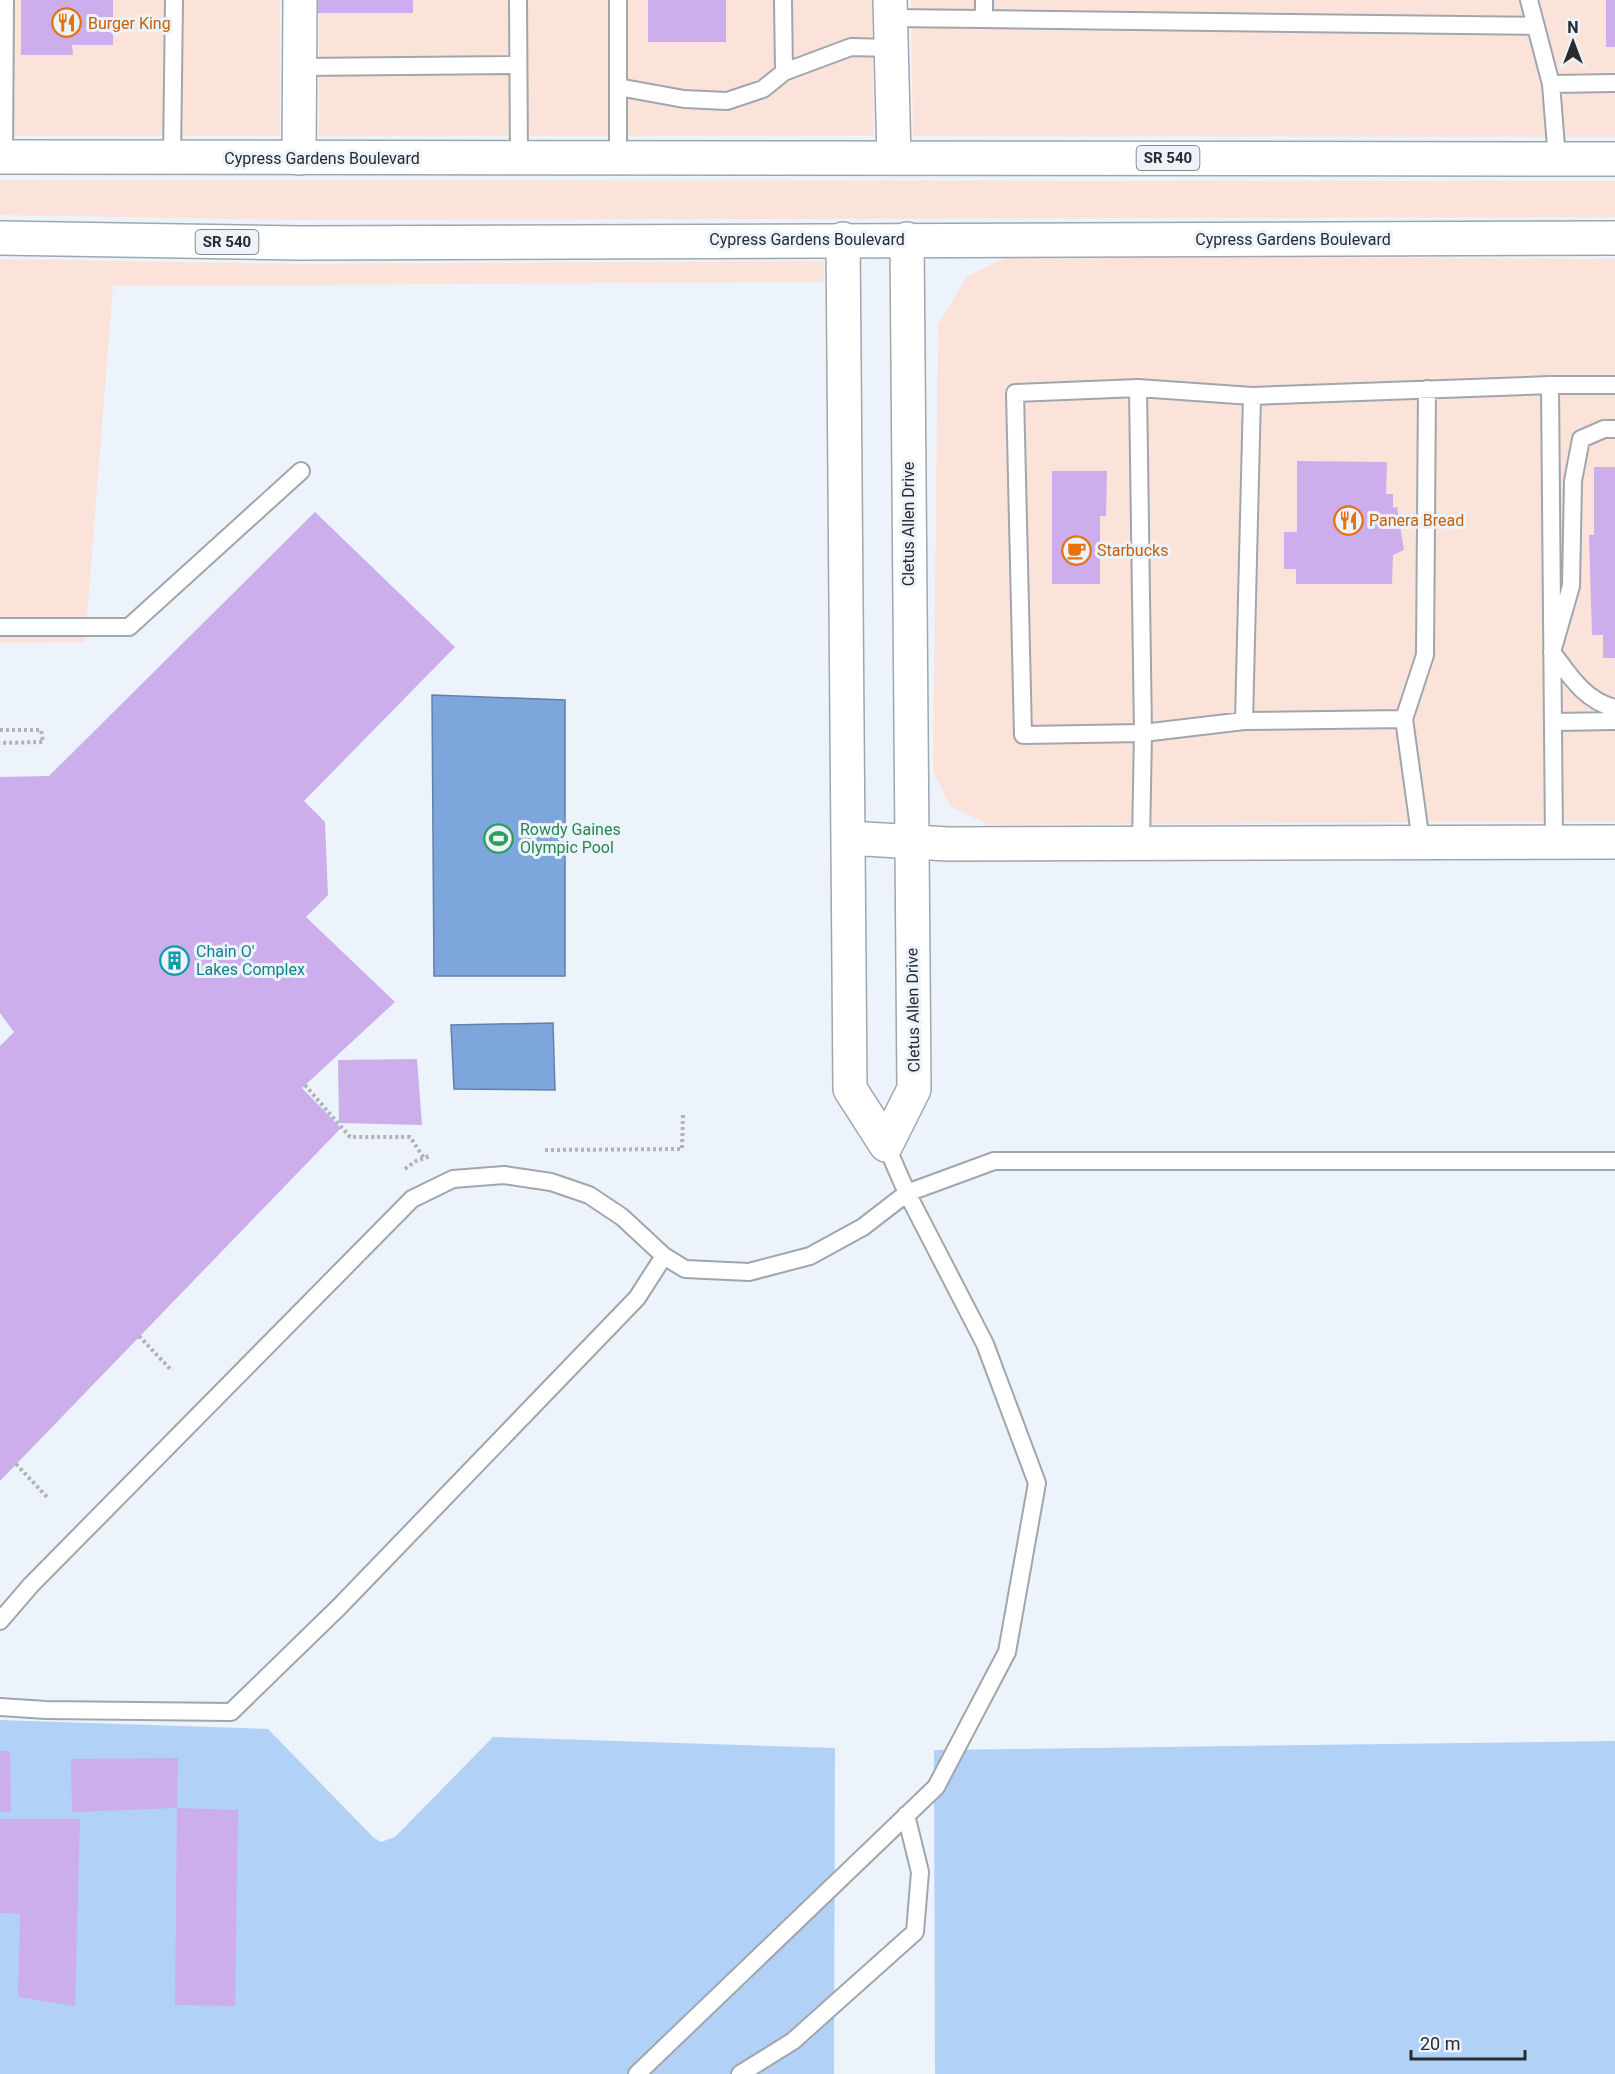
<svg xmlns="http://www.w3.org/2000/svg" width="1615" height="2074" viewBox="0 0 1615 2074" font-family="Roboto,sans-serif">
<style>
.commercial{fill:#fce3da}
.green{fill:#b2d1f6}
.water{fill:#7ca6dc;stroke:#6381a8;stroke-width:1.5}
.building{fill:#cbaeeb}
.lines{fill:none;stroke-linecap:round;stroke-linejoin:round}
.lane-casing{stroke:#a0a6ad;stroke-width:20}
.street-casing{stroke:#a0a6ad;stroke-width:36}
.primary-casing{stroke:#a0a6ad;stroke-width:36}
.path{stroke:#aeb3b9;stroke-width:4;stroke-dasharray:3 3;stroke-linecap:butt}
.lane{stroke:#fff;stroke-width:16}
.street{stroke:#fff;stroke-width:33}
.primary{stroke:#fff;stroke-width:33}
.labels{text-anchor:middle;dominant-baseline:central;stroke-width:6;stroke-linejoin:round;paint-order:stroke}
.shield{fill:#edf3fb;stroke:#64676c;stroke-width:1.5}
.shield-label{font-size:15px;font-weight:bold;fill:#292b2e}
.food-label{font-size:16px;fill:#c56008;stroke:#edf3fb;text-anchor:start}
.street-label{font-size:16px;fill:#292b2e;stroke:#edf3fb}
.leisure-label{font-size:16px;fill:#27864d;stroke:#edf3fb;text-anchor:start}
.culture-label{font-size:16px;fill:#0d838f;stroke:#edf3fb;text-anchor:start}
</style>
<rect width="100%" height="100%" fill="#edf3fb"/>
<path class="commercial" d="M 0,0 L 280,0 L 280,136 L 0,136 Z
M 319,0 L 872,0 L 874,136 L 319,136 Z
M 911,0 L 1615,0 L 1615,137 L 913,136 Z
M 0,180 L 1615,181 L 1615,217 L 299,220 L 0,215 Z
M 1012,255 L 1615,259 L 1615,821 L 990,825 L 951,807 L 933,771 L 938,325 L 967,276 Z
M 0,259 L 298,264 L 824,261 L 824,282 L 113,286 L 85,642 L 0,643 Z"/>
<path class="green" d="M 0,1720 L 268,1729 L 373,1837 L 381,1842 L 395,1837 L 493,1737 L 835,1748 L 834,2074 L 0,2074 Z
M 1615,1741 L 1615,2074 L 935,2074 L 934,1750 Z"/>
<path class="water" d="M 432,695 L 565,700 L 565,976 L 434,976 Z
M 553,1023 L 555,1090 L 454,1089 L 451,1025 Z"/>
<path class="building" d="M 21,0 L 113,0 L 113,45 L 72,45 L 73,55 L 21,55 Z
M 318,0 L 413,0 L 413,13 L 318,13 Z
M 648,0 L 726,0 L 726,42 L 648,42 Z
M 1606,0 L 1615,0 L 1615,47 L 1606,47 Z
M 1297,461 L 1387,462 L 1386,494 L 1393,494 L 1393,508 L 1397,507 L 1404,550 L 1393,555 L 1392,584 L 1296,584 L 1296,569 L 1284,569 L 1284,532 L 1297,532 Z
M 1594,467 L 1615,467 L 1615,658 L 1603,658 L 1603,635 L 1592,635 L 1589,535 L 1594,535 Z
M 1052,471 L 1107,471 L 1106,516 L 1100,516 L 1100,584 L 1052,584 Z
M 315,512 L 455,647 L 304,801 L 325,822 L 328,895 L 306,917 L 395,1002 L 302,1088 L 341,1128 L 0,1481 L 0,1046 L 14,1032 L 0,1013 L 0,777 L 49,776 Z
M 417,1059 L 422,1125 L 339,1123 L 338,1060 Z
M 0,1751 L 10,1751 L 11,1812 L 0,1812 Z
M 178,1758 L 177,1808 L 72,1812 L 71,1759 Z
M 177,1808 L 238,1810 L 235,2006 L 175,2005 Z
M 0,1819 L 80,1819 L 75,2006 L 18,1997 L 20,1914 L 0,1913 Z"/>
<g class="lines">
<defs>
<path id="lane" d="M 518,0 L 519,158
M 618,0 L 618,158
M 783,0 L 784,72
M 984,0 L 984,19 L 1536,26
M 1529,0 L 1551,84 L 1557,159
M 890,18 L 984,19
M 300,67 L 518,65
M 1551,84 L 1615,83
M 618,87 L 684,99 L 727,101 L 763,89 L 784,72 L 851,47 L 891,48
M 4,157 L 5,0
M 172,158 L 174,0
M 1138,388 L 1143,733 L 1023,735 L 1015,393 L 1138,388 L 1252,396
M 1615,429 L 1604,429 L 1581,439 L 1573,481 L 1571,586 L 1552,652 C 1570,676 1585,701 1615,708
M 0,627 L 129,627 L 301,471
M 1404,719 L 1244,721 L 1252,396 L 1550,385
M 1553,722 L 1615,721
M 1421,842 L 1404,719 L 1425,655 L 1427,389
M 1554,842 L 1550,385 L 1615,385
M 1141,843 L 1143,733 L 1244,721
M 0,1621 L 31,1585 L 412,1199 L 453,1179 L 504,1175 L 551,1182 L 589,1195 L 622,1217 L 664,1256 L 685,1269 L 749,1272 L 810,1256 L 863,1227 L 907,1193 L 994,1161 L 1615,1161
M 0,1707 L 46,1710 L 231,1712 L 339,1607 L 637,1298 L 664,1256
M 637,2074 L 936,1787 L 1007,1652 L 1037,1483 L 985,1344 L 907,1193 L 886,1145
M 740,2074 L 793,2041 L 915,1932 L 920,1872 L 906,1815"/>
<path id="street" d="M 890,0 L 894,158
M 299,158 L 300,0
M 843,239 L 850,1089 L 886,1145
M 849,838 L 948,844 L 1615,842
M 886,1145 L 914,1089 L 907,239"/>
<path id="primary" d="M 0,157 L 1615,159
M 0,238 L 299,243 L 1615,238"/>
</defs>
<use href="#lane" class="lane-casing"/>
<use href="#street" class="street-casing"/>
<use href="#primary" class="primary-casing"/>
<path class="path" d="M 0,730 L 41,730 L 43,742 L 0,743
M 305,1085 L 350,1137 L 410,1137 L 424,1158
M 545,1150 L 682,1149 L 683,1115
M 405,1169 L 416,1161 L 430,1156
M 139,1336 L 172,1371
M 16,1464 L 47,1497"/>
<use href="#lane" class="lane"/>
<use href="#street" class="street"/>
<use href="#primary" class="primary"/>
</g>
<defs>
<symbol id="restaurant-ring" viewBox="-11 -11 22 22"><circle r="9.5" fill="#edf3fb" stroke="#e8710a" stroke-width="1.5"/><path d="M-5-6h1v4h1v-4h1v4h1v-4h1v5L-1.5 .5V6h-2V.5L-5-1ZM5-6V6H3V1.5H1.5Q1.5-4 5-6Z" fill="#e8710a"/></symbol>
<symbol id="cafe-ring" viewBox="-11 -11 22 22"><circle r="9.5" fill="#edf3fb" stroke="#e8710a" stroke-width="1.5"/><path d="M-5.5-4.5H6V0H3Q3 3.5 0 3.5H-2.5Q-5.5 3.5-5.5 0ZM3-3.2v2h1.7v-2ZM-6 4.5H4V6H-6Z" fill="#e8710a"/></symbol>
<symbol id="stadium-ring" viewBox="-11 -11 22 22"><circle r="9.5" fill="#edf3fb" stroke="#2e9e5b" stroke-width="1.5"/><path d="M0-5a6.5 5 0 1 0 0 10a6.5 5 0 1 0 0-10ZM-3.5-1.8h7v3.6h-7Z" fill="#2e9e5b"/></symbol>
<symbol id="building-ring" viewBox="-11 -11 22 22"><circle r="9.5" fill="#edf3fb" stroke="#0f9aa8" stroke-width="1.5"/><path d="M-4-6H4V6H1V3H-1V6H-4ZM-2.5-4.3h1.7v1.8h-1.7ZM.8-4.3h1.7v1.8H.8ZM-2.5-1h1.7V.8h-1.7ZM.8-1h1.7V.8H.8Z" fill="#0f9aa8"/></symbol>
</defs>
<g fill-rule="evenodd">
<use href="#restaurant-ring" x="50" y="6" width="33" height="33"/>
<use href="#restaurant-ring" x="1332" y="504" width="33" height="33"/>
<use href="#cafe-ring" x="1060" y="534" width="33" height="33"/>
<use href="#stadium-ring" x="482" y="822" width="33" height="33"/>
<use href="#building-ring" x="158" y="944" width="33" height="33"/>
</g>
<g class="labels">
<g class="shield">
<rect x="1136.5" y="146" width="63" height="24" rx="4.5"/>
<rect x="195.5" y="230" width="63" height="24" rx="4.5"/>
</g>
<g class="shield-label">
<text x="1168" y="158">SR 540</text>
<text x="227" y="242">SR 540</text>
</g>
<g class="food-label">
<text x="88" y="23">Burger King</text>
<text x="1369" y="520">Panera Bread</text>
<text x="1097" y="550">Starbucks</text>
</g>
<g class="street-label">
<text x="322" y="158">Cypress Gardens Boulevard</text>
<text x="807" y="239">Cypress Gardens Boulevard</text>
<text x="1293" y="239">Cypress Gardens Boulevard</text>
<text transform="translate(908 524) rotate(-90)">Cletus Allen Drive</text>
<text transform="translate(913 1010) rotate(-91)">Cletus Allen Drive</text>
</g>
<g class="leisure-label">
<text x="520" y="829">Rowdy Gaines<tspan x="520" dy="18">Olympic Pool</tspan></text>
</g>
<g class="culture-label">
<text x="196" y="951">Chain O'<tspan x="196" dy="18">Lakes Complex</tspan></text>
</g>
</g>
<g transform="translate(1573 42)" stroke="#edf3fb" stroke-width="4.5" paint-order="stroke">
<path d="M0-4.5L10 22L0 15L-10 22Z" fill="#292b2e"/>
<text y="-9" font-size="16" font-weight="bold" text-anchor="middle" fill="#292b2e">N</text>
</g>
<path d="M1411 2050v9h114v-9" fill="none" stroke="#292b2e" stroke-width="3"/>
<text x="1420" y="2050" font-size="18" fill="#292b2e" stroke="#edf3fb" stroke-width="4.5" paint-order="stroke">20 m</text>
</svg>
